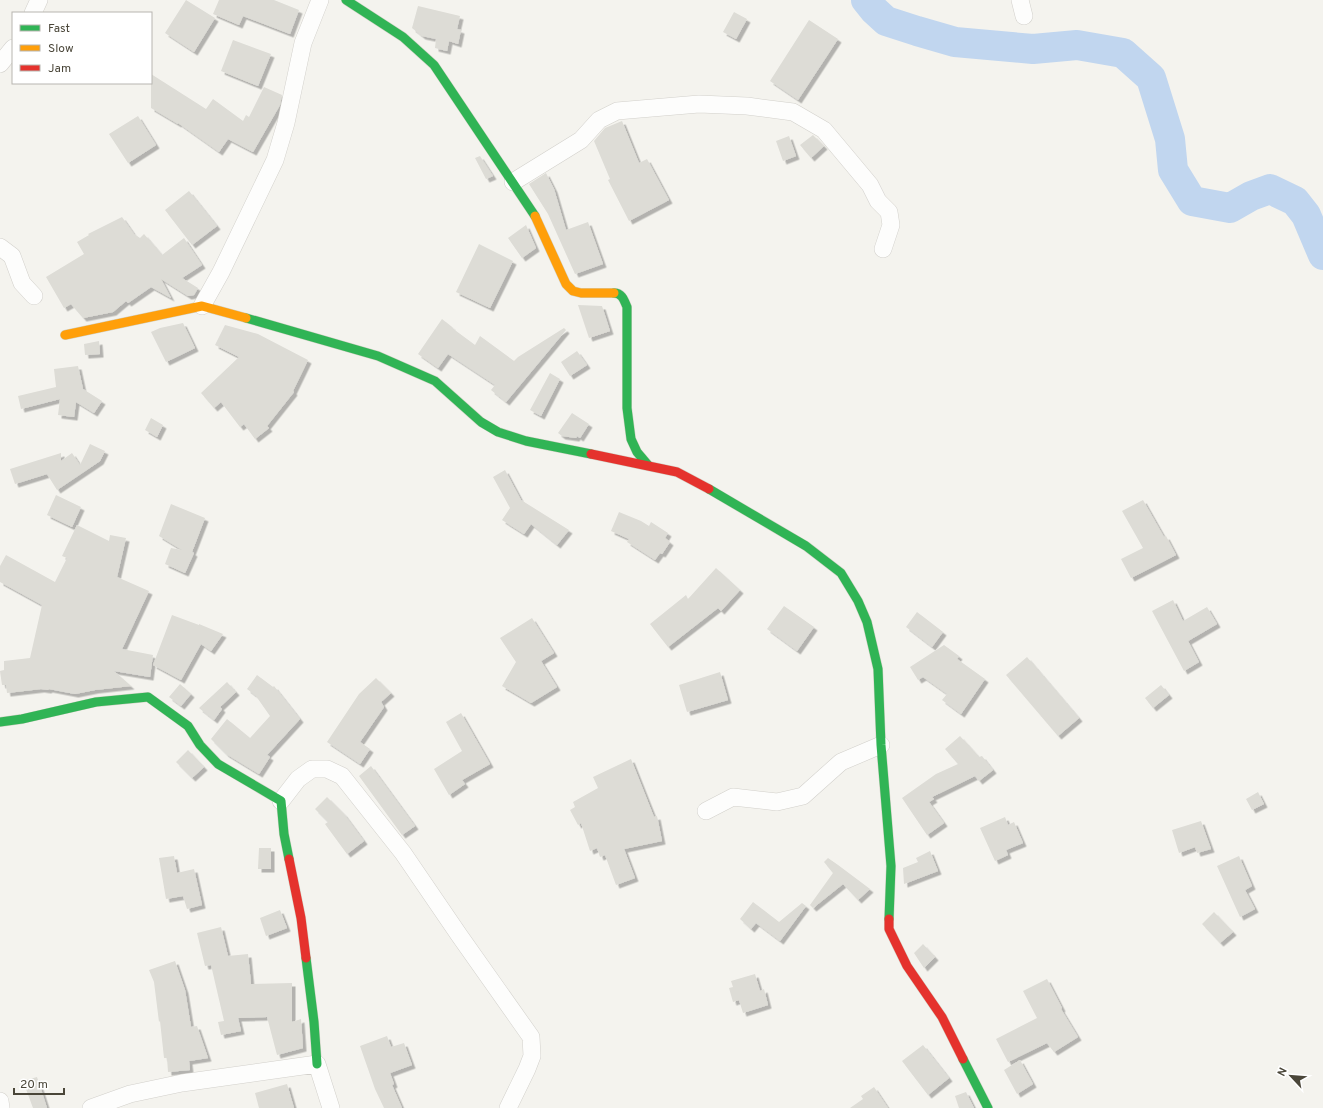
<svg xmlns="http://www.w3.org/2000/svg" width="1323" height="1108" viewBox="0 0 1323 1108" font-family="Overpass,sans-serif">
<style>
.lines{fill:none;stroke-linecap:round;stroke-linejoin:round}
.river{stroke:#c1d6ef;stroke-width:30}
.building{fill:#dddcd6;filter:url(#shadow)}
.street-casing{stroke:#d2d0cb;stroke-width:18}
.fast-casing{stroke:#d2d1c5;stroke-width:10}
.slow-casing{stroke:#d2d1c5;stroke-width:10}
.jam-casing{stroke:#d2d1c5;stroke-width:10}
.street{stroke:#fdfdfc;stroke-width:17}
.fast{stroke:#30b455;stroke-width:9}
.slow{stroke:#ff9f0a;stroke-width:9}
.jam{stroke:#e5322d;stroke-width:9}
</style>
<defs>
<filter id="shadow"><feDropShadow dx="3.5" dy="3.5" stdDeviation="0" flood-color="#0004"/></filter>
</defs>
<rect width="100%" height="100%" fill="#f4f3ee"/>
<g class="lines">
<path class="river" d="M 866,0 L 874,10 L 886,21 L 917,31 L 955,42 L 1033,49 L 1077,45 L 1123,53 L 1151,78 L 1170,139 L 1173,170 L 1192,201 L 1230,208 L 1251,196 L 1270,189 L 1295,201 L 1306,215 L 1323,255"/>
</g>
<path class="building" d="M 186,0 L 215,18 L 194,52 L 165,33 Z
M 219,0 L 274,0 L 299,10 L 290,34 L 243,16 L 239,25 L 213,14 Z
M 418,6 L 460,16 L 457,29 L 461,30 L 458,44 L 449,41 L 447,51 L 435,48 L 436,39 L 422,36 L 412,28 Z
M 734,12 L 747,19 L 736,39 L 723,32 Z
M 809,20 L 838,39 L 798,100 L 770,81 Z
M 233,40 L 271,54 L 258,86 L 221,71 Z
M 151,74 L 206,109 L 213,99 L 243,121 L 246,115 L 249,117 L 264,87 L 282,95 L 280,105 L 253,152 L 228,139 L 219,152 L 178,123 L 178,124 L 151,108 Z
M 138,116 L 156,145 L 128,163 L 109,134 Z
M 622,121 L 639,163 L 647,159 L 669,200 L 629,221 L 608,180 L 610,179 L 594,141 L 605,128 Z
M 813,135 L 824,146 L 811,158 L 800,145 Z
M 789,136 L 796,156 L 783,161 L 776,141 Z
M 480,156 L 493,176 L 486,179 L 475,158 Z
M 546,173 L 554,189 L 566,230 L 588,222 L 603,264 L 575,274 L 548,214 L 529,184 Z
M 189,191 L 217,226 L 192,245 L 165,210 Z
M 122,217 L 134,234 L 140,238 L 144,234 L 162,255 L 184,238 L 202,265 L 182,278 L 198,288 L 194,295 L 188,296 L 161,279 L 171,298 L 151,287 L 128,303 L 126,301 L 113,312 L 83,318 L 71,304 L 64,308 L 46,277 L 84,254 L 77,242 L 89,235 L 88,234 Z
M 526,225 L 536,248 L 522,258 L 508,238 Z
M 479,244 L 513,261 L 490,308 L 456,292 Z
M 578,305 L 602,306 L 610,331 L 589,338 Z
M 442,319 L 452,327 L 452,328 L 475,345 L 480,336 L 514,361 L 518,357 L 564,328 L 566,330 L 506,402 L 491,390 L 495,385 L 448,354 L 438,368 L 418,354 Z
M 183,323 L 195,348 L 166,362 L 151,332 L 160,328 Z
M 225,325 L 258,334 L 308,360 L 293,391 L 294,392 L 267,426 L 269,428 L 255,439 L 244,424 L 240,427 L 221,402 L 214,408 L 201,393 L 239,357 L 215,345 Z
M 99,341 L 100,354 L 85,355 L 84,344 Z
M 577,351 L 587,365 L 570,376 L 561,362 Z
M 78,366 L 83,389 L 102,401 L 94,413 L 76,402 L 74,417 L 58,415 L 60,399 L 21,409 L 18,396 L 56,387 L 54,369 Z
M 550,373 L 560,379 L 541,416 L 530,410 Z
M 572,413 L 589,424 L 580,438 L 577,436 L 576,438 L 562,436 L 558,433 Z
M 151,418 L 163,425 L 157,437 L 145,430 Z
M 90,444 L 105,451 L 100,461 L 57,490 L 47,474 L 15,484 L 10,469 L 61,453 L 61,461 L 72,453 L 80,465 Z
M 505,470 L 521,500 L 569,530 L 557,545 L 531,524 L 524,534 L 502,520 L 510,508 L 493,477 Z
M 56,495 L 81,507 L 72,527 L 47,515 Z
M 1143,500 L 1164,537 L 1166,536 L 1176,555 L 1131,578 L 1121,559 L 1143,548 L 1122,511 Z
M 171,504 L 205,518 L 192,552 L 194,553 L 185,573 L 165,564 L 171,548 L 182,550 L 159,536 Z
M 619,512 L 641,521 L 649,526 L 651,522 L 668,533 L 665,538 L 670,542 L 662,554 L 660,553 L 655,560 L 627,542 L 629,539 L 611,531 Z
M 77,525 L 109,541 L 110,535 L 126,538 L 117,577 L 149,591 L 122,649 L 153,655 L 150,677 L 114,671 L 131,686 L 95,690 L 75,694 L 49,689 L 48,690 L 41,689 L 7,693 L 6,685 L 2,685 L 0,671 L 4,670 L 4,661 L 30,658 L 42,605 L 0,582 L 0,566 L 6,555 L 55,582 L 67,558 L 62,556 Z
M 716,568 L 740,590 L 721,611 L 718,608 L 668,647 L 650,624 L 686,595 L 688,599 Z
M 1173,600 L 1183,621 L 1207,607 L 1217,624 L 1188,641 L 1199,662 L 1184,671 L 1152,611 Z
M 784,606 L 814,627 L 797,651 L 767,629 Z
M 917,612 L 943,632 L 932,647 L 906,627 Z
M 172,615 L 199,625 L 199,624 L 223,634 L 211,651 L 201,644 L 181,680 L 153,665 Z
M 532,618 L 554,653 L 541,661 L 557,687 L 531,703 L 502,686 L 516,662 L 500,638 Z
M 944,645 L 959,656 L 957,659 L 985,679 L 961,714 L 942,700 L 947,694 L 923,677 L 918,680 L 910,667 Z
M 1027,657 L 1079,718 L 1058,736 L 1006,675 Z
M 720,672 L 728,700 L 687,712 L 679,685 Z
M 257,675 L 273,687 L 274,686 L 300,719 L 267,755 L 270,757 L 259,774 L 226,754 L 211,739 L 227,719 L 250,738 L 270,716 L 256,696 L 247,689 Z
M 376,678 L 391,693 L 381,702 L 384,707 L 360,742 L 370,749 L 360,764 L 327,742 L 359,694 Z
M 227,682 L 236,692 L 220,707 L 222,709 L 214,720 L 199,708 Z
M 180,684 L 191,694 L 181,706 L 169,697 Z
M 1161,685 L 1169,695 L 1153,708 L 1145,698 Z
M 461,713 L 490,764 L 462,780 L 465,784 L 449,795 L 434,769 L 462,751 L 446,722 Z
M 960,736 L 979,757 L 982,756 L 993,770 L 979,781 L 975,776 L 932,797 L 934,799 L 929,802 L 944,823 L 927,835 L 902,798 L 936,774 L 958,764 L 945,749 Z
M 188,750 L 204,767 L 192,778 L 176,762 Z
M 631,759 L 654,817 L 657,816 L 662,841 L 624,849 L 635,878 L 616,885 L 605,855 L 600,857 L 597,848 L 590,851 L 581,823 L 578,825 L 570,810 L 575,807 L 573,802 L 598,788 L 593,777 Z
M 371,766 L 415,826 L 402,835 L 359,776 Z
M 1258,792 L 1264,804 L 1252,810 L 1246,799 Z
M 327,797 L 344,814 L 364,841 L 347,854 L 325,824 L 328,822 L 315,809 Z
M 1005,817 L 1008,825 L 1014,822 L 1023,843 L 1006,850 L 1008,855 L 995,861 L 980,828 Z
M 1201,821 L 1211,849 L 1197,853 L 1195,847 L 1179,853 L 1172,830 Z
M 259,848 L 271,848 L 271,869 L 258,869 Z
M 930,851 L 938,871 L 904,884 L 903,868 L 918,862 L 916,858 Z
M 174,856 L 177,873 L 194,869 L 202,905 L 187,909 L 183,896 L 166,899 L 159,858 Z
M 1239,856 L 1252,886 L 1245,890 L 1255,909 L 1240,917 L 1217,866 Z
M 828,858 L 838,865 L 870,889 L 858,900 L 843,884 L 813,908 L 810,905 L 833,873 L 824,862 Z
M 753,902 L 779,922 L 802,903 L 806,906 L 780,941 L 756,923 L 751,929 L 740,919 Z
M 280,910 L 287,928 L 266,936 L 260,918 Z
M 1214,912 L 1233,932 L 1220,943 L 1202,924 Z
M 221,927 L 228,956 L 248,954 L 251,984 L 292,983 L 292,1022 L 301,1019 L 303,1048 L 277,1055 L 267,1017 L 238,1018 L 241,1031 L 221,1035 L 218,1022 L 224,1021 L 211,965 L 205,966 L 197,933 Z
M 923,944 L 935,957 L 924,968 L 914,953 Z
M 175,961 L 185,990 L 191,1027 L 197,1026 L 208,1058 L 189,1061 L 190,1070 L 168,1072 L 167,1058 L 164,1058 L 160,1021 L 159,1022 L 154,982 L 149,970 Z
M 755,974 L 760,991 L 764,989 L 768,1005 L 743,1013 L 739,1000 L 733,1002 L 729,988 L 733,987 L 731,981 Z
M 1047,979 L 1062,1008 L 1061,1009 L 1078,1037 L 1054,1052 L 1047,1043 L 1008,1062 L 996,1039 L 1037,1018 L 1023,991 Z
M 387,1036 L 391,1047 L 404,1043 L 412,1065 L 390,1073 L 394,1084 L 392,1085 L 402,1108 L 384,1108 L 375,1089 L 360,1046 Z
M 923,1045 L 949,1078 L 928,1095 L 902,1061 Z
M 1020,1060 L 1033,1084 L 1017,1094 L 1004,1070 Z
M 37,1077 L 47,1108 L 33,1108 L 23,1081 Z
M 287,1084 L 294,1108 L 259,1108 L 255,1093 Z
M 874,1087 L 888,1108 L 850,1108 L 863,1099 L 861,1096 Z
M 966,1092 L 974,1108 L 959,1108 L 955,1096 Z"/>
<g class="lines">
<defs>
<path id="street" d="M 1020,0 L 1024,16
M 33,13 L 39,0
M 0,64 L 13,48
M 513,182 L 581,140 L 599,120 L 617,111 L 699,104 L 747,106 L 793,112 L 824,130 L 870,185 L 878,201 L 889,212 L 891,225 L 883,249
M 0,247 L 12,256 L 22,283 L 34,296
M 202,306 L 221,272 L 275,160 L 286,123 L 303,43 L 320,0
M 281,801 L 298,779 L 312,769 L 327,769 L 342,776 L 403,853 L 459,935 L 531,1037 L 532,1056 L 527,1069 L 508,1108
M 706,811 L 733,797 L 777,802 L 803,796 L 841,762 L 881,745
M 0,1101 L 1,1108
M 91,1108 L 130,1094 L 182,1083 L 317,1064 L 331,1108"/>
<path id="fast" d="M 346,0 L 403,37 L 434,65 L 535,216
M 614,293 C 622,293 624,300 627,307 L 627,408 L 631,439 L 637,452 L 648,465
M 246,318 L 378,356 L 435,381 L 481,422 L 498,432 L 526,441 L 591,454
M 709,489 L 806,546 L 841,573 L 858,601 L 867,622 L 878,669 L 881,745 L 891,866 L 889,919
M 0,722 L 22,719 L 96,702 L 148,697 L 188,726 L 200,745 L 218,764 L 281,801 L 284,834 L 289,859
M 306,958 L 314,1022 L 317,1064
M 963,1059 L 988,1108"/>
<path id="slow" d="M 535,216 L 566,284 L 573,291 L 581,293 L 614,293
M 65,335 L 202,306 L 246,318"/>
<path id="jam" d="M 591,454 L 677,472 L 709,489
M 289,859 L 301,918 L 306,958
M 889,919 L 889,929 L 907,966 L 942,1017 L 963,1059"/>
</defs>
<use href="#street" class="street-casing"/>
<use href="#fast" class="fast-casing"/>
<use href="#slow" class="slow-casing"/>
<use href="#jam" class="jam-casing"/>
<use href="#street" class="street"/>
<use href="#fast" class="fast"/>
<use href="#slow" class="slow"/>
<use href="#jam" class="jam"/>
</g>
<rect x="12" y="12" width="140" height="72" fill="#ffffff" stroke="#b7b5b0"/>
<rect x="20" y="25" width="20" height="6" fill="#30b455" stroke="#b7b5b0"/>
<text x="48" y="32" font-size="12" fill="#4a4639">Fast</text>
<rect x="20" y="45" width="20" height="6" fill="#ff9f0a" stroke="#b7b5b0"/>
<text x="48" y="52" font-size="12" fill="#4a4639">Slow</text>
<rect x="20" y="65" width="20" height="6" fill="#e5322d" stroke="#b7b5b0"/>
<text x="48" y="72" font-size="12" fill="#4a4639">Jam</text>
<g transform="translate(1291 1076) rotate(296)" stroke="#ffffff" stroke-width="3" paint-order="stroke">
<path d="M0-3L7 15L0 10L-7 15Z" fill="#4a4639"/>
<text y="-6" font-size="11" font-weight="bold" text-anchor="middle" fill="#4a4639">N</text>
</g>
<path d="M14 1088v6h50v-6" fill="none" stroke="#4a4639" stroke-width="2"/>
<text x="20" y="1088" font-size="12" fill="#4a4639" stroke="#ffffff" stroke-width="3" paint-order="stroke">20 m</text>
</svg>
